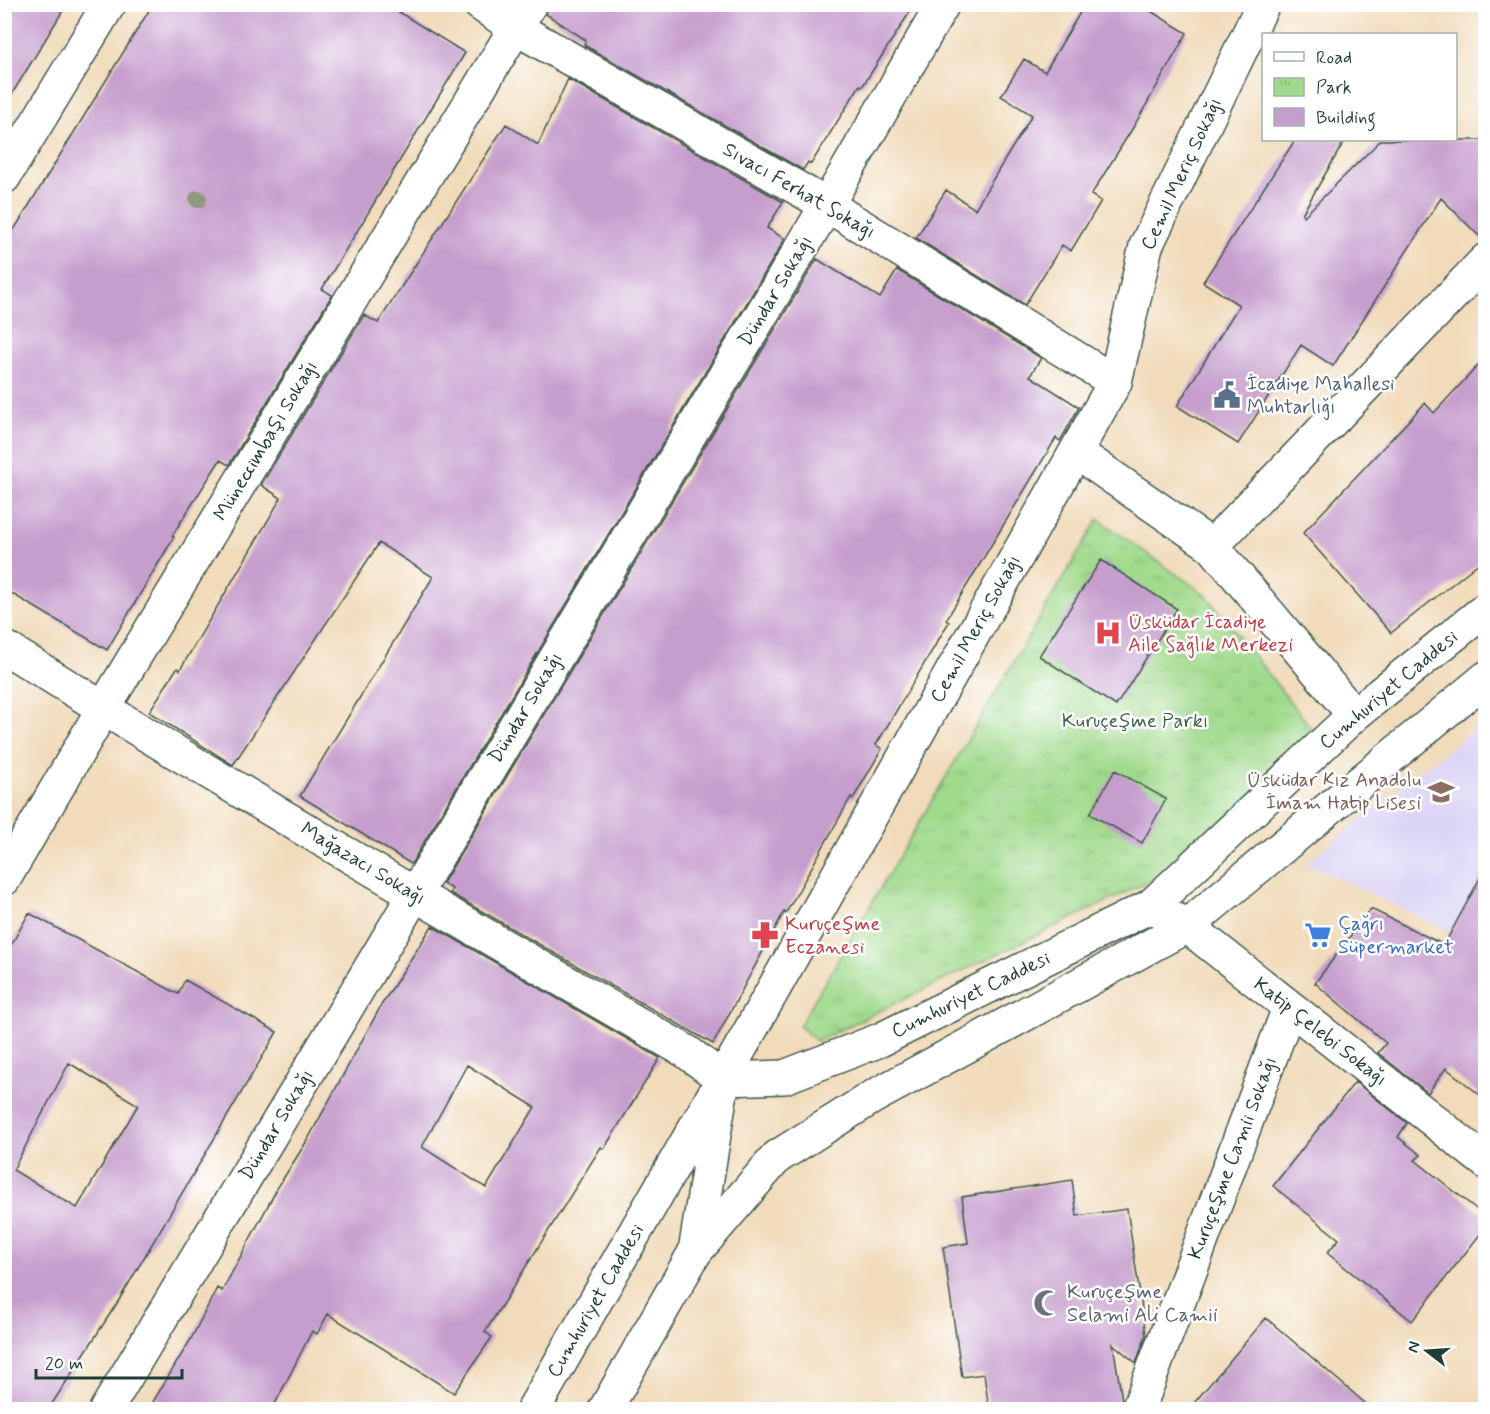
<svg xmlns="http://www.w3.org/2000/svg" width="1490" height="1414" viewBox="0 0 1490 1414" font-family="Mynerve,sans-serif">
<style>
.built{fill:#ddd5f6}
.park{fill:url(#park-tufts);stroke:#608c60;stroke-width:1.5}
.building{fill:#c69ecd;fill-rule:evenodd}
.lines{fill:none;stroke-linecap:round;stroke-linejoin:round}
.minor-casing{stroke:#3e5548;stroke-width:36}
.major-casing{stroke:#3e5548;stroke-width:36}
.minor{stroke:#fff;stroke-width:33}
.major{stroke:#fff;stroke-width:33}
.tree{fill:#8f9a7d}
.labels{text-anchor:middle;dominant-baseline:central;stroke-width:5;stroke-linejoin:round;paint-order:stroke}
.street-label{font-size:20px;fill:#1f3d34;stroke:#fff}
.service-label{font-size:20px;fill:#4e5e75;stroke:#fff;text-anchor:start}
.health-label{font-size:20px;fill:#be3a42;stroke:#fff;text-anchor:start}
.park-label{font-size:20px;fill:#3f644a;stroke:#fff}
.education-label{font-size:20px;fill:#785e54;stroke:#fff;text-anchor:end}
.shop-label{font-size:20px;fill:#366cbe;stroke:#fff;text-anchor:start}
.worship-label{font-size:20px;fill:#5b616d;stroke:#fff;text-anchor:start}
</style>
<defs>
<pattern id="park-tufts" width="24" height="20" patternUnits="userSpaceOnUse" patternTransform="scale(1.5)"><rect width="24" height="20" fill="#a0da8c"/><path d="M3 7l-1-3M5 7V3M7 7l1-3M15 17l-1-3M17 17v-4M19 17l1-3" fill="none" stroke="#89bc79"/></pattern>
</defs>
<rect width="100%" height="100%" fill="#fff"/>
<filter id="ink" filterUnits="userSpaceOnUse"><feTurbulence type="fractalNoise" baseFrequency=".0167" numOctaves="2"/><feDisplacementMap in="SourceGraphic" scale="12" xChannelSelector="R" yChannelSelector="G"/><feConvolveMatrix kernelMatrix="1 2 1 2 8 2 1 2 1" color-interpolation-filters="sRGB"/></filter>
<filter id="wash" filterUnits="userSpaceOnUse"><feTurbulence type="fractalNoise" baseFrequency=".008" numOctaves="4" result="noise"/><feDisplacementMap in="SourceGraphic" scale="24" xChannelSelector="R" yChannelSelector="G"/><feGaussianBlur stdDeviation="1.35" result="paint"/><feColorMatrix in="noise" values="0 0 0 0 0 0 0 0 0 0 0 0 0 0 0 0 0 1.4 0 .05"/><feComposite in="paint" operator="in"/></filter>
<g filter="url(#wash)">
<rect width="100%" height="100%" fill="#f1dbbb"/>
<path class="built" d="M 1485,721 L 1485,948 L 1306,863 Z"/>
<path class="park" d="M 1098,519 L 1206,595 L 1319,738 L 1162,875 L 817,1041 L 799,1026 Z"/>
<g id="blocks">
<path class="building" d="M 4,4 L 67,4 L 4,107 Z
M 153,4 L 386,4 L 465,53 L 322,289 L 332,295 L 229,465 L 220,460 L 172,536 L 174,537 L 107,650 L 4,589 L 4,246 Z
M 549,4 L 915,4 L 862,87 L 860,85 L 811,164 L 808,162 L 803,170 L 584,45 L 586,40 L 546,14 Z
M 1085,4 L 1139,4 L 1187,33 L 1134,126 L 1091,195 L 1101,201 L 1071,251 L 1062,245 L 1025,305 L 916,238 L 946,190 L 975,209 L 1032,115 L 1001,96 L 1024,59 L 1045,72 Z
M 568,79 L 783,202 L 767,228 L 785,239 L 411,864 L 300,796 L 433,577 L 379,543 L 233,765 L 149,712 L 177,668 L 180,670 L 281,498 L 261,485 L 364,315 L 378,323 L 506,124 L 538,145 Z
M 1295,140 L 1345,140 L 1302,214 L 1304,216 L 1381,140 L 1485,140 L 1485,242 L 1441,198 L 1333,366 L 1301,345 L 1238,444 L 1177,406 L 1239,305 L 1203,282 Z
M 817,259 L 880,298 L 897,270 L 1041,358 L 1030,376 L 1079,407 L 1060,441 L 1056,438 L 946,620 L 949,622 L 876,745 L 882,749 L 853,799 L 851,797 L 786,913 L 784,912 L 713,1044 L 450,893 L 452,889 L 443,883 Z
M 1485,358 L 1485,558 L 1391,633 L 1303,533 L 1425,403 L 1434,413 Z
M 1101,560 L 1177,609 L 1116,706 L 1039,656 Z
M 1115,770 L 1166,799 L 1142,843 L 1090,814 Z
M 1485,869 L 1485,1099 L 1446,1068 L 1428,1093 L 1378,1053 L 1386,1043 L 1315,983 L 1371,909 L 1444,945 Z
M 29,913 L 178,994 L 185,980 L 277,1032 L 119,1300 L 48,1410 L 4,1410 L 4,958 ZM 69,1063 L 138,1105 L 77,1208 L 13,1170 Z
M 432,926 L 660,1058 L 604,1149 L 601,1147 L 485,1332 L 492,1337 L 454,1393 L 328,1314 L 317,1334 L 312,1331 L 272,1410 L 148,1410 L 191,1339 L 217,1288 L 222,1291 L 278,1187 L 308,1139 L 382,1004 ZM 467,1065 L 535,1107 L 486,1188 L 422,1147 Z
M 1355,1082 L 1407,1123 L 1398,1137 L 1421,1155 L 1415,1160 L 1485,1216 L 1485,1228 L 1412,1321 L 1327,1253 L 1339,1239 L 1273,1186 Z
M 1072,1180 L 1077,1216 L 1127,1209 L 1146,1335 L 1136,1363 L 1113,1344 L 1122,1400 L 1120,1405 L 1091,1410 L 989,1410 L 984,1374 L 962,1377 L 943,1247 L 968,1243 L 962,1197 Z
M 1266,1318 L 1373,1410 L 1188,1410 Z"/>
</g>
</g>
<g filter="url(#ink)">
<use href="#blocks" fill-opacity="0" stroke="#3e5548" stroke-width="1.5"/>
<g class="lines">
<defs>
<path id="minor" d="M 480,4 L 516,28 L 827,205 L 1115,382
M 4,177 L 109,4
M 1076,452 L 1212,546 L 1354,715
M 1212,546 L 1486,260
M 4,647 C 229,787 458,920 687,1052 L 723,1079
M 4,879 L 103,709 L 530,4
M 1151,906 L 1187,926 L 1486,1162
M 695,1252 L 723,1079 L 1115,382 L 1146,246 L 1263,4
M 106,1410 L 827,205 L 943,4
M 1138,1410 L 1289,1008"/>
<path id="major" d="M 533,1410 L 723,1079 L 784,1077 L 880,1040 L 1151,906 L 1354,715 L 1486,609
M 605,1410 L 695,1252 L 777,1157 L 871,1098 L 1187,926 L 1486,678"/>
</defs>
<use href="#minor" class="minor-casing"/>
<use href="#major" class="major-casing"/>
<use href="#minor" class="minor"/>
<use href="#major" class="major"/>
</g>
<circle class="tree" cx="198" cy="199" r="9"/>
</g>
<defs>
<symbol id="civic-bare" viewBox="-9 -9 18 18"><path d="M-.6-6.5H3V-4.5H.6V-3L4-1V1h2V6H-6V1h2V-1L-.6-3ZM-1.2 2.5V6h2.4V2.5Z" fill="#5c6f8a" stroke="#fff" stroke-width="2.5" paint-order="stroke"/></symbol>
<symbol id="hospital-bare" viewBox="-9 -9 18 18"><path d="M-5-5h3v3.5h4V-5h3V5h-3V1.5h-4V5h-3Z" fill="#e0444e" stroke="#fff" stroke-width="2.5" paint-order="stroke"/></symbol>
<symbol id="school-bare" viewBox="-9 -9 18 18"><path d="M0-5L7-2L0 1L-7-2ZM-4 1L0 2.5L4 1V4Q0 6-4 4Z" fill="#8d6e63" stroke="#fff" stroke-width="2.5" paint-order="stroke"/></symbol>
<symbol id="pharmacy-bare" viewBox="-9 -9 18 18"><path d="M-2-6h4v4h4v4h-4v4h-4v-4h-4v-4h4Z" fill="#e0444e" stroke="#fff" stroke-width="2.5" paint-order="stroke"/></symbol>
<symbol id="supermarket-bare" viewBox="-9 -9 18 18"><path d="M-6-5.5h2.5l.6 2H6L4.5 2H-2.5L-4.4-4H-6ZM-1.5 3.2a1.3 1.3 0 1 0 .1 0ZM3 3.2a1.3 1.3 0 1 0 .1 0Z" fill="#3f7fe0" stroke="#fff" stroke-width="2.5" paint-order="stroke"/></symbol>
<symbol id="mosque-bare" viewBox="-9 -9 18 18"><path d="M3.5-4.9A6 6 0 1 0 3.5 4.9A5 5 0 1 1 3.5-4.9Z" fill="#6b7280" stroke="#fff" stroke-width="2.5" paint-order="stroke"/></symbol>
</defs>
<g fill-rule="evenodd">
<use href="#civic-bare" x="1208" y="376" width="38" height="38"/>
<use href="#hospital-bare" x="1089" y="614" width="38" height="38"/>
<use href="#school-bare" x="1422" y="773" width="38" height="38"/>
<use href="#pharmacy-bare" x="746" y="916" width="38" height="38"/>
<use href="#supermarket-bare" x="1299" y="916" width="38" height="38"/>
<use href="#mosque-bare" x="1028" y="1284" width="38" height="38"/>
</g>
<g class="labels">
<g class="street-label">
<text transform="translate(1182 174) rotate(-65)">Cemil Meriç Sokağı</text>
<text transform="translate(799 191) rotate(30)">Sıvacı Ferhat Sokağı</text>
<text transform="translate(776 291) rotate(-59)">Dündar Sokağı</text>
<text transform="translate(266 441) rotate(-59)">Müneccimbaşı Sokağı</text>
<text transform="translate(976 629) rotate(-61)">Cemil Meriç Sokağı</text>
<text transform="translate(1389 690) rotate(-40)">Cumhuriyet Caddesi</text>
<text transform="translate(526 708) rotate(-59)">Dündar Sokağı</text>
<text transform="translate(363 864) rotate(31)">Mağazacı Sokağı</text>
<text transform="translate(971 995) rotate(-26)">Cumhuriyet Caddesi</text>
<text transform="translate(1320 1032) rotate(38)">Katip Çelebi Sokağı</text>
<text transform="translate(277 1125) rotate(-59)">Dündar Sokağı</text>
<text transform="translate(1233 1158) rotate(-69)">Kuruçeşme Camii Sokağı</text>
<text transform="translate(596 1301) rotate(-60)">Cumhuriyet Caddesi</text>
</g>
<g class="service-label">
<text x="1247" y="384">İcadiye Mahallesi<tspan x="1247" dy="23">Muhtarlığı</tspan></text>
</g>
<g class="health-label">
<text x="1128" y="622">Üsküdar İcadiye<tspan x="1128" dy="23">Aile Sağlık Merkezi</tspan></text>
<text x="785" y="924">Kuruçeşme<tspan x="785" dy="23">Eczanesi</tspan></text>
</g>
<g class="park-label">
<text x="1135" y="721">Kuruçeşme Parkı</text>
</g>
<g class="education-label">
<text x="1421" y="780">Üsküdar Kız Anadolu<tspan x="1421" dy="23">İmam Hatip Lisesi</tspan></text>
</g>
<g class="shop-label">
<text x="1338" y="924">Çağrı<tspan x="1338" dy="23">Süpermarket</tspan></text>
</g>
<g class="worship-label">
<text x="1067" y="1292">Kuruçeşme<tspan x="1067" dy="23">Selami Ali Camii</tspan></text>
</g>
</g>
<rect width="1490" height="1414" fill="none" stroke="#fff" stroke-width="24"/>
<rect x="1262" y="33" width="195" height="108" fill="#ffffff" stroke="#a5b1ae" stroke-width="1.5"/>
<rect x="1274" y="52" width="30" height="9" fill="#ffffff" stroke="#a5b1ae" stroke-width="1.5"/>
<text x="1316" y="63" font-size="18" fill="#1f3d34">Road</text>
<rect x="1274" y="78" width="30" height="18" fill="url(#park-tufts)" stroke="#a5b1ae" stroke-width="1.5"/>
<text x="1316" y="93" font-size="18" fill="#1f3d34">Park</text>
<rect x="1274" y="108" width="30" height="18" fill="#c69ecd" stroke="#a5b1ae" stroke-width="1.5"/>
<text x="1316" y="123" font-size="18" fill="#1f3d34">Building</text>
<g transform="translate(1427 1351) rotate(287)" stroke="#ffffff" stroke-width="4.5" paint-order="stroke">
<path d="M0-4.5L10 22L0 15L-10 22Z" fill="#1f3d34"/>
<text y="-9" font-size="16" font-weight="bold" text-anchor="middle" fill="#1f3d34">N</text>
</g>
<path d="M36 1369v9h146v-9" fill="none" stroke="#1f3d34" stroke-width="3"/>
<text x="45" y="1369" font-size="18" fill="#1f3d34" stroke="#ffffff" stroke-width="4.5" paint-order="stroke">20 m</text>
</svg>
